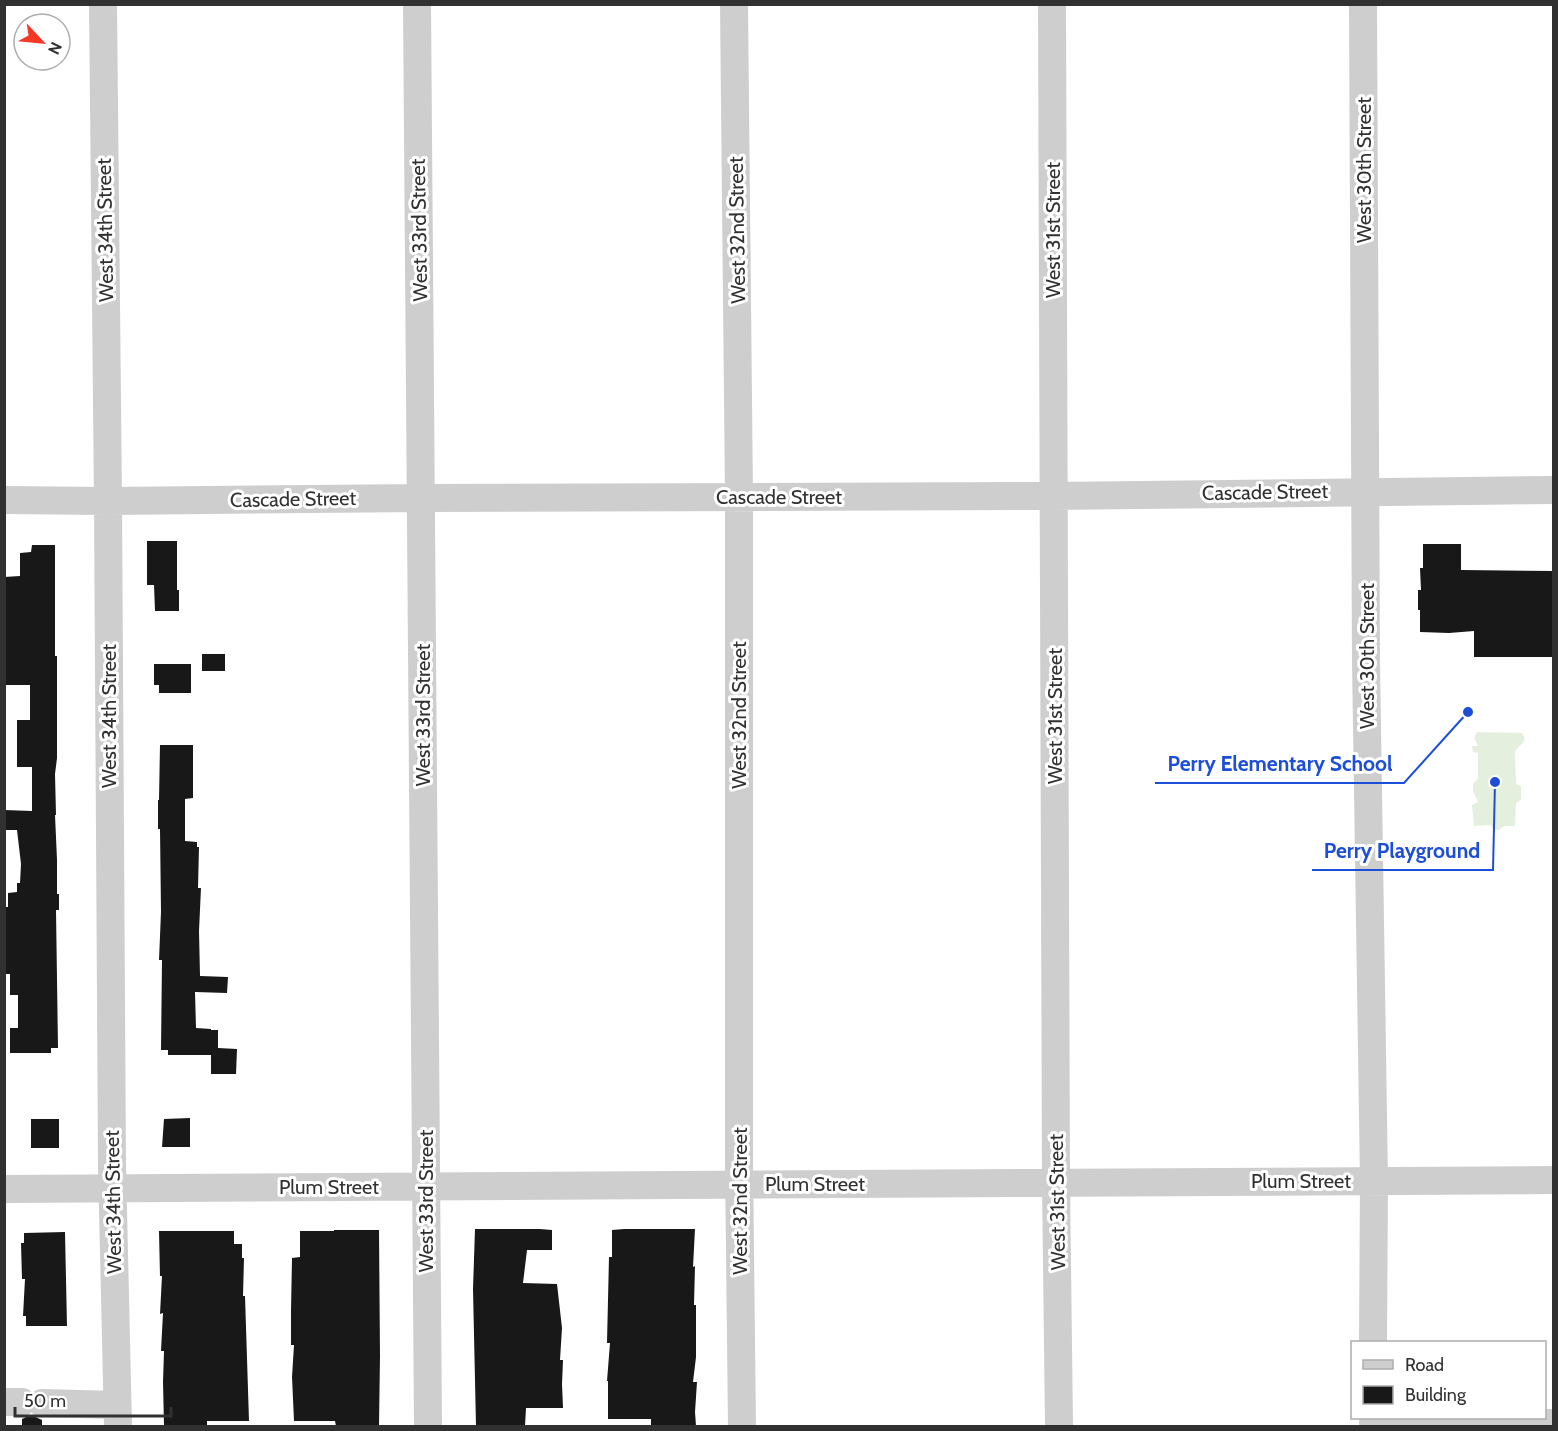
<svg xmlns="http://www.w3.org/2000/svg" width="1558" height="1431" viewBox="0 0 1558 1431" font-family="Cabin,sans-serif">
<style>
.green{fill:#e4efde}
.building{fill:#181818}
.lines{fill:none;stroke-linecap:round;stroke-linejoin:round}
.minor{stroke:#cecece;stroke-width:28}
.labels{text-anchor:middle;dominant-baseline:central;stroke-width:6;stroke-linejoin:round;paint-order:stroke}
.street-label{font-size:20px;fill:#313131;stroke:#fff}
.leader{fill:none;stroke:#1d4ed8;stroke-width:2}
.callout-dot{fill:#1d4ed8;stroke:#fff;stroke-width:2}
.callout-label{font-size:21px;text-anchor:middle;font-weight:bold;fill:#1d4ed8;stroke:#fff;stroke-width:6;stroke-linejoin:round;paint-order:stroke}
</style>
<rect width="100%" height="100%" fill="#fff"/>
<path class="green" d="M 1477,732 L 1522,733 C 1529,743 1519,744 1515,752 L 1516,784 L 1521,786 L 1521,800 L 1516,803 L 1515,826 L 1504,826 L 1499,830 L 1493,829 L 1490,825 L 1474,826 L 1472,805 L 1478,802 L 1473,791 L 1473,784 L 1478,778 L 1478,753 L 1473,752 L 1472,746 L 1478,746 L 1474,738 Z"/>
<path class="building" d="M 147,541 L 177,541 L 177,590 L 179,590 L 179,611 L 155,611 L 154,585 L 147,585 Z
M 1423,544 L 1461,544 L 1461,570 L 1554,571 L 1554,657 L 1474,657 L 1474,631 L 1449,633 L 1420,632 L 1420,610 L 1418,610 L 1418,590 L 1421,590 L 1420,568 L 1423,568 Z
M 32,545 L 55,545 L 55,656 L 57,656 L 57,758 L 55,774 L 56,815 L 55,815 L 57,860 L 57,894 L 59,894 L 59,910 L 56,910 L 58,1048 L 51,1048 L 51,1053 L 10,1053 L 10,1028 L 18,1028 L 18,995 L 10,995 L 10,974 L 5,974 L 6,925 L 4,925 L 4,907 L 8,907 L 8,893 L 17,892 L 17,883 L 20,883 L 21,864 L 17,830 L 4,830 L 4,810 L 32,811 L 32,767 L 17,767 L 17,720 L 30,720 L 30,685 L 4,685 L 4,577 L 20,576 L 20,553 L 31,552 Z
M 202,654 L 225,654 L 225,671 L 202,671 Z
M 154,664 L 191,664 L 191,693 L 159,693 L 159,685 L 154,685 Z
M 160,745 L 193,745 L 193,798 L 185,799 L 185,841 L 197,842 L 197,847 L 199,847 L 198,888 L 201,888 L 199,931 L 200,976 L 228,977 L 227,993 L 195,992 L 196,1028 L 211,1029 L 211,1030 L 218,1030 L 218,1048 L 237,1049 L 236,1074 L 211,1074 L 211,1055 L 168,1055 L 168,1050 L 161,1050 L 162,960 L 159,960 L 161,912 L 160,829 L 158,829 L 158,800 L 159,800 Z
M 190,1118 L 190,1147 L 162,1147 L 164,1119 Z
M 31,1119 L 59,1119 L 59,1148 L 31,1148 Z
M 475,1229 L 540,1229 L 552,1230 L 552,1250 L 527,1250 L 523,1283 L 557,1284 L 562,1328 L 560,1360 L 563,1360 L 562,1384 L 563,1408 L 526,1408 L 525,1426 L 476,1426 L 473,1289 Z
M 624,1229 L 695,1229 L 693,1267 L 695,1266 L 694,1305 L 696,1305 L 696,1357 L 693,1382 L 697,1382 L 695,1412 L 696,1426 L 651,1426 L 651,1419 L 608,1419 L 608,1381 L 607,1381 L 610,1343 L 607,1343 L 609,1257 L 612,1257 L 612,1230 Z
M 334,1230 L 379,1230 L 380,1355 L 379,1426 L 336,1426 L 335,1421 L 294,1421 L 292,1377 L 294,1345 L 291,1345 L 291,1311 L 292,1258 L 300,1257 L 300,1231 L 334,1231 Z
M 159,1231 L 234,1231 L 234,1244 L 242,1244 L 242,1258 L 244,1258 L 243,1296 L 245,1296 L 249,1421 L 207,1421 L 207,1426 L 164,1426 L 163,1382 L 164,1351 L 161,1351 L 163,1313 L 160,1314 L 162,1276 L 160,1276 Z
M 65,1232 L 67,1326 L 26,1326 L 26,1316 L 23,1316 L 25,1279 L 22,1279 L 21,1243 L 24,1243 L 24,1233 Z
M 31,1415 L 42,1420 L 42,1426 L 22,1426 L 22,1419 Z"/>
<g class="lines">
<path class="minor" d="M 103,4 L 108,501 L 112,1166 L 118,1426
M 417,4 L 428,1426
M 734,4 L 739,497 L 739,1163 L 742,1426
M 1052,4 L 1056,1183 L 1059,1426
M 1363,4 L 1366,661 L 1374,1181 L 1373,1342
M 4,500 L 108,501 L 422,498 L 1054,496 L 1554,490
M 4,1189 L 1554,1180
M 4,1402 L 22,1402
M 42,1403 L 117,1405
M 1373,1423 L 1554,1423"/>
</g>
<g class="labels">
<g class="street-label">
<text transform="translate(1364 170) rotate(-90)">West 30th Street</text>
<text transform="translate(105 230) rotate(-91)">West 34th Street</text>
<text transform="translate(419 230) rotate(-91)">West 33rd Street</text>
<text transform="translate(737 230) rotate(-91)">West 32nd Street</text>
<text transform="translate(1053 230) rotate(-90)">West 31st Street</text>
<text transform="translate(1265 492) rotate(-1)">Cascade Street</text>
<text x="779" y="497">Cascade Street</text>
<text transform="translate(293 499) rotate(-1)">Cascade Street</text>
<text transform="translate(1367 656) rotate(-90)">West 30th Street</text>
<text transform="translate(423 715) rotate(-90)">West 33rd Street</text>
<text transform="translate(739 715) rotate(-90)">West 32nd Street</text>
<text transform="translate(109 716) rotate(-90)">West 34th Street</text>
<text transform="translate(1055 716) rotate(-90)">West 31st Street</text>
<text x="1301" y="1181">Plum Street</text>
<text x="815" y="1184">Plum Street</text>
<text x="329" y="1187">Plum Street</text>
<text transform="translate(426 1201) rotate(-90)">West 33rd Street</text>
<text transform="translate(740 1201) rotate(-90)">West 32nd Street</text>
<text transform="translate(113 1202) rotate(-91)">West 34th Street</text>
<text transform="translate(1057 1202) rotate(-91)">West 31st Street</text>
</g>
</g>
<path class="leader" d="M1468 712L1404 783H1155M1495 782L1493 870H1312"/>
<g class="callout-dot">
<circle cx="1468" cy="712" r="6"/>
<circle cx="1495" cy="782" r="6"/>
</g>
<g class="callout-label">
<text x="1280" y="771">Perry Elementary School</text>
<text x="1402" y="858">Perry Playground</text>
</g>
<rect width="1558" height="1431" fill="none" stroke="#313131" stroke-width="12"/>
<rect x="1351" y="1341" width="195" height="78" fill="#ffffff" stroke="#adadad" stroke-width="1.5"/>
<rect x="1363" y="1360" width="30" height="9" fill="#cecece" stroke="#adadad" stroke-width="1.5"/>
<text x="1405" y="1371" font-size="18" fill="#313131">Road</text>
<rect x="1363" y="1386" width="30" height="18" fill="#181818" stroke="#adadad" stroke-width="1.5"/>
<text x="1405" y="1401" font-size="18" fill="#313131">Building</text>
<g transform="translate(42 42) rotate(116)"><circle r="28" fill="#ffffff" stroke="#adadad" stroke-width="1.5"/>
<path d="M0-4.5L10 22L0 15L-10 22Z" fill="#f53825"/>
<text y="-9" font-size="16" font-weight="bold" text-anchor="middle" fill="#313131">N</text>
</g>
<path d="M15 1407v9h156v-9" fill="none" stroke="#313131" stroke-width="3"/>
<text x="24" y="1407" font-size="18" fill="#313131" stroke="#ffffff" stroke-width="4.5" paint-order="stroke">50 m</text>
</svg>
